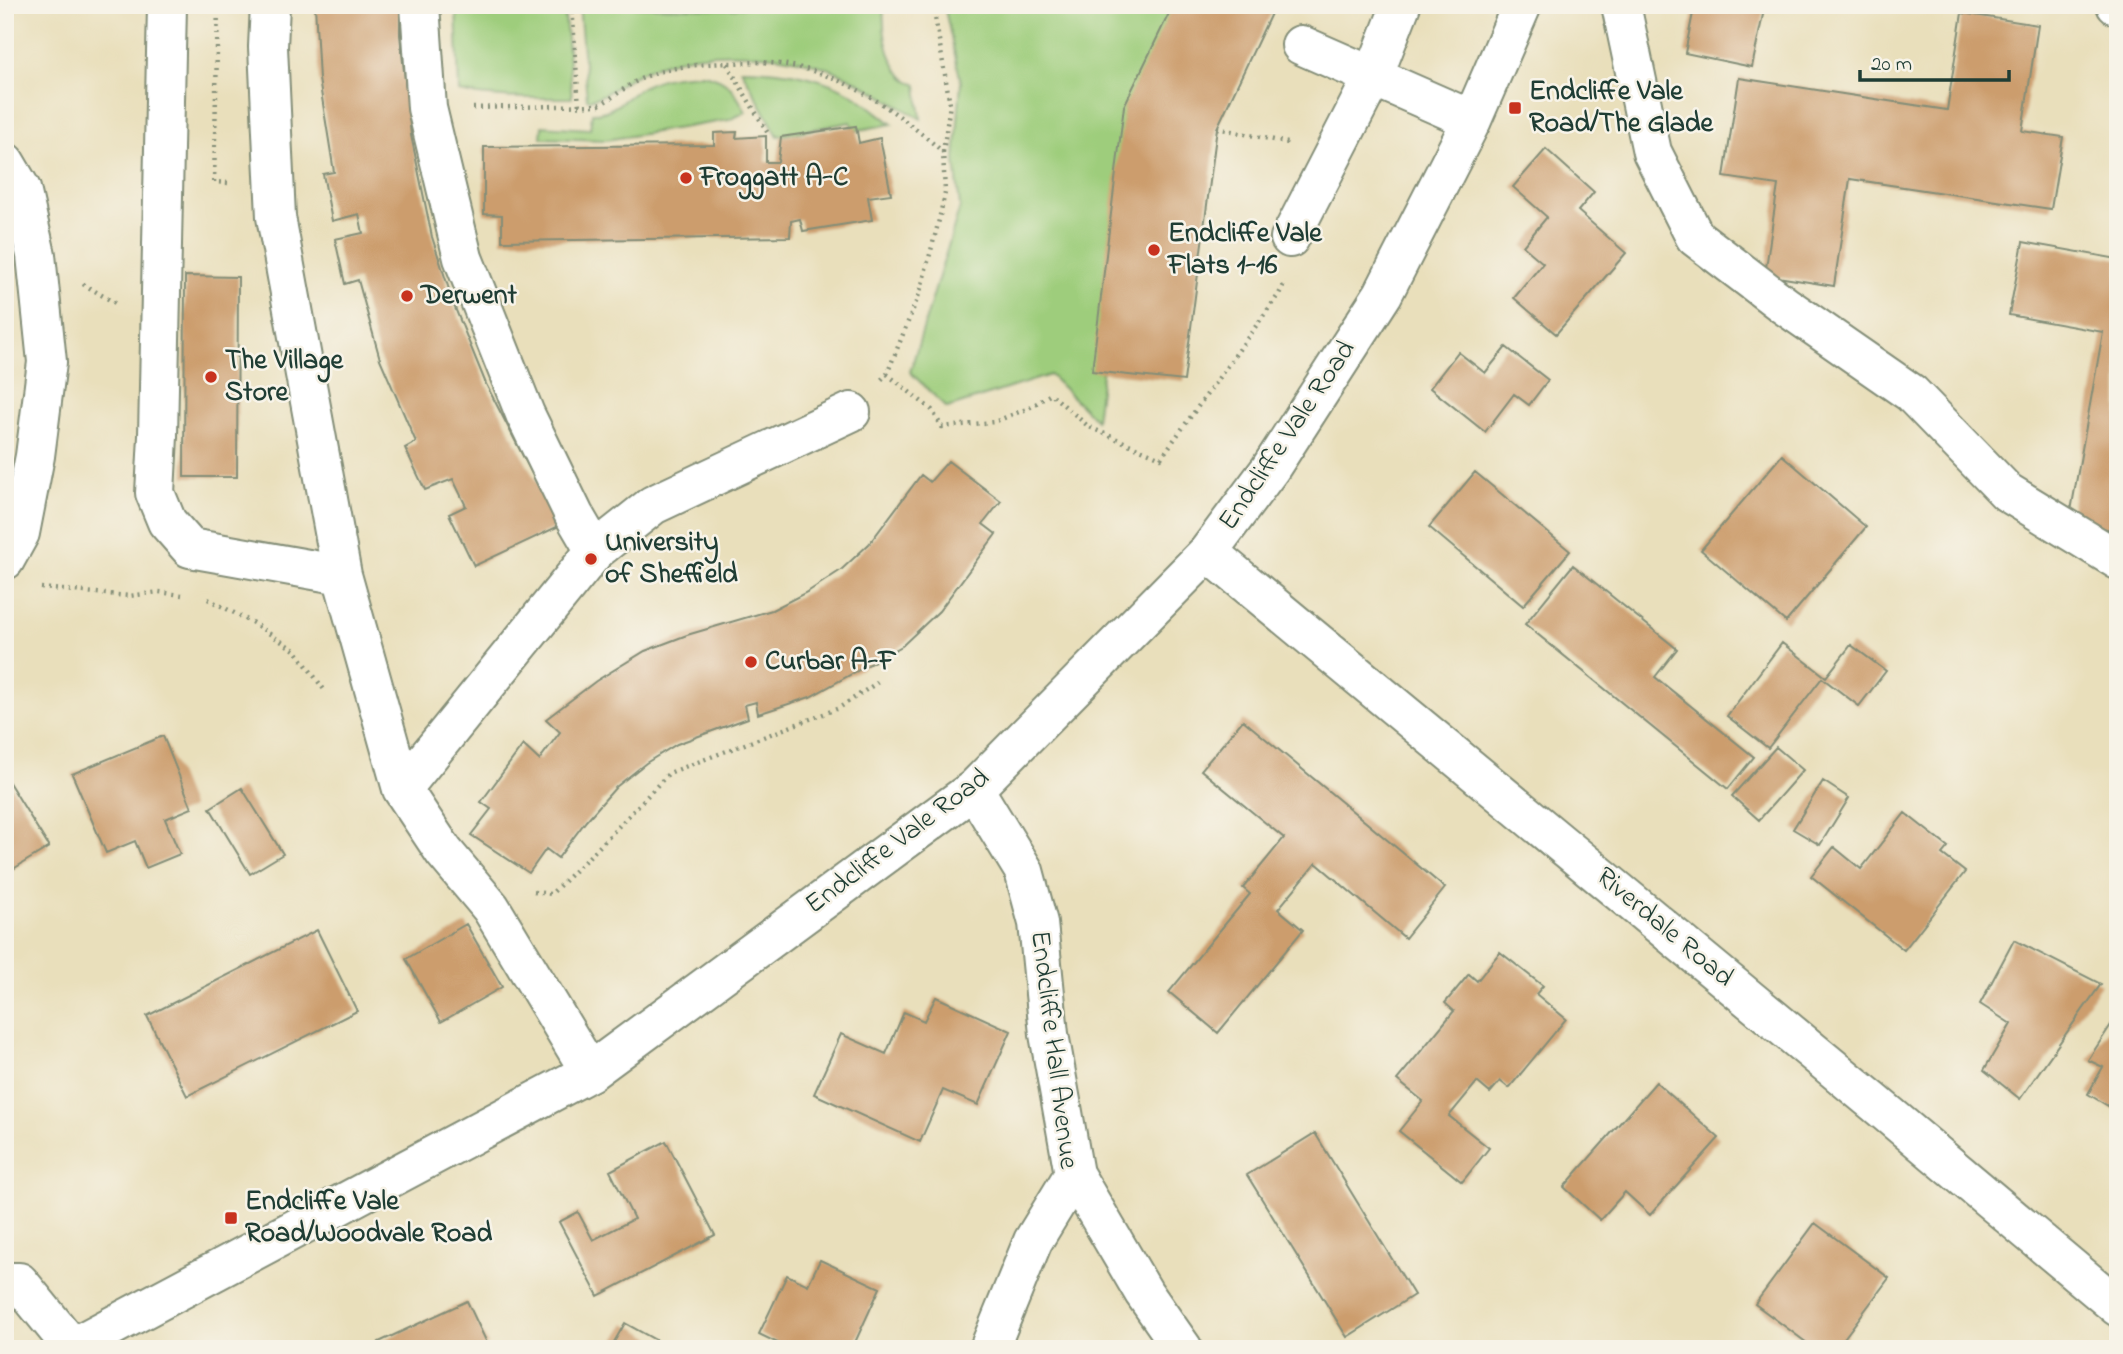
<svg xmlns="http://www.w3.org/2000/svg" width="2123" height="1354" viewBox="0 0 2123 1354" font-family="'Indie Flower',sans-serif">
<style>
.green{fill:#9ecd7b;stroke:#5e8558;stroke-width:2}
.building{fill:#cc9d6d}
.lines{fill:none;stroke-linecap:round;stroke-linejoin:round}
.minor-casing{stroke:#848e78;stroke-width:42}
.path{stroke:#848e78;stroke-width:4.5;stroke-dasharray:2 5;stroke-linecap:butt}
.minor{stroke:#fff;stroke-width:38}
.poi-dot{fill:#c8321e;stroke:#f7f3e8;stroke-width:2.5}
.labels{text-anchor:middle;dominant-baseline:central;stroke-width:5;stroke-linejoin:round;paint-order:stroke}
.poi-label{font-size:28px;font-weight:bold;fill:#1f3d34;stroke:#f7f3e8;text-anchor:start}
.street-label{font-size:28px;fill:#1f3d34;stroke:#f7f3e8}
</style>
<rect width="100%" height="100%" fill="#f7f3e8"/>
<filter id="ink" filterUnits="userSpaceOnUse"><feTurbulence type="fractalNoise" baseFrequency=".0143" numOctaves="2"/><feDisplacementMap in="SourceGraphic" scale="14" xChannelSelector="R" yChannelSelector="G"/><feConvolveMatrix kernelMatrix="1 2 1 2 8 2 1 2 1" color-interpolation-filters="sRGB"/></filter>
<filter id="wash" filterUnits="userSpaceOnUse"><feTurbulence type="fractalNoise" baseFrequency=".00686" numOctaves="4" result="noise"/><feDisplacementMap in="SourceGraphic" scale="28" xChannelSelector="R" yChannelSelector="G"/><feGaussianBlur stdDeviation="1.57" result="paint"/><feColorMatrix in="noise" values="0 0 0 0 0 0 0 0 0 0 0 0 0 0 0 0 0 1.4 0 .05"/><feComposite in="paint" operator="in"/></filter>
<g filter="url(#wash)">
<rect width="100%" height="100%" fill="#e9dfbb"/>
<path class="green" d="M 456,5 L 564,5 L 572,98 C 534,98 497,99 459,92 Z
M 579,5 L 731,9 L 757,5 L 884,5 C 882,27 886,59 903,76 C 906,80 912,82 917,85 L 921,119 C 896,105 868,86 842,74 C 797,53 716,47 669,62 C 657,65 645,70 634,76 C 618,84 605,98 587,99 Z
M 944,5 L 1187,5 L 1136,117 L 1096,420 L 1050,375 L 947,408 L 910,372 L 960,207 L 955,160 L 961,82 Z
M 741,69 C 781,69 822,75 857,97 C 869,105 880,115 892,124 L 853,131 L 851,122 L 778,136 Z
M 703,74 C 729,79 734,90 746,112 L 729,120 L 606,140 L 541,138 L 542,126 L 590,129 L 592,113 C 614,114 626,96 644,86 C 663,76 682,75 703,74 Z"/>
<g id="blocks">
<path class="building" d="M 315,5 L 400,5 L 400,35 L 411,135 L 432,237 L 455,308 L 486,384 L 559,526 L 474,566 L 449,514 L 466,506 L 453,479 L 425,490 L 405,448 L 416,442 L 380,359 L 358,280 L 345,284 L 335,239 L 363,233 L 359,214 L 332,221 L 323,174 L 334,172 L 319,79 Z
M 1173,5 L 1275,5 L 1217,128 L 1184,381 L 1092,371 L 1124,106 Z
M 1688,5 L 1765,5 L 1752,67 L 1685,53 L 1694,8 Z
M 1962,13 L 2038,25 L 2022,131 L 2063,137 L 2051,209 L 1850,179 L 1834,286 L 1765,275 L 1778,185 L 1724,177 L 1739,78 L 1947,110 Z
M 856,126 L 859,143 L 880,138 L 891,194 L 868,197 L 872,220 L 803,231 L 800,219 L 791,221 L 790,237 L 502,241 L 502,215 L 484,214 L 484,147 L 714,145 L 714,133 L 737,132 L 736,138 L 766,136 L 766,162 L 778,162 L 781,137 Z
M 1546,149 L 1594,192 L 1578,211 L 1626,253 L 1556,334 L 1514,298 L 1543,263 L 1523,246 L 1547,217 L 1513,187 Z
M 2023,242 L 2118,259 L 2118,531 L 2069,522 L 2103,332 L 2009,315 Z
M 185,276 L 238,277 L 237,477 L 184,477 Z
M 1506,347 L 1548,380 L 1529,405 L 1514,394 L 1485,432 L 1430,388 L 1458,352 L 1485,373 Z
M 1782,455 L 1866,527 L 1786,622 L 1701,550 Z
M 948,461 L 1001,501 L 983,524 L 996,534 L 939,611 L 902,646 L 810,697 L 758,714 L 756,702 L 745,705 L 748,718 L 677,744 L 646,763 L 616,787 L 586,821 L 558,858 L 546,849 L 529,873 L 471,835 L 491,809 L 481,802 L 523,745 L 539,760 L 560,732 L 546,719 L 596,681 L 645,651 L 687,635 L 772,610 L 809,591 L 841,570 L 869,544 L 921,475 L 930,482 Z
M 1475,472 L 1570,551 L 1523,606 L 1429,527 Z
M 1573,565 L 1677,649 L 1655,677 L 1754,757 L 1728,789 L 1525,624 Z
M 1782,643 L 1826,677 L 1851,645 L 1886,671 L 1859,706 L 1822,678 L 1768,748 L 1727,716 Z
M 1243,720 L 1445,888 L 1405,938 L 1316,863 L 1278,909 L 1303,930 L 1218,1033 L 1169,992 L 1250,894 L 1243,888 L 1284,838 L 1201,770 Z
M 163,736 L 192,808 L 165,819 L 180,854 L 146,868 L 135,841 L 106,853 L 72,774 Z
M 1776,747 L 1803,770 L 1759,820 L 1732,796 Z
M 5,776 L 49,847 L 5,874 Z
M 1823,781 L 1849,798 L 1820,845 L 1793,829 Z
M 242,788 L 283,854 L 250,874 L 210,808 Z
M 1905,813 L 1948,847 L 1942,854 L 1965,872 L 1904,950 L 1811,876 L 1834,847 L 1861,869 Z
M 466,924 L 502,987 L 441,1022 L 406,959 Z
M 317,930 L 357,1011 L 187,1096 L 147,1016 Z
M 2014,940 L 2101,984 L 2020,1099 L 1984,1070 L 2011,1024 L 1980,1004 Z
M 1500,952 L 1543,986 L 1536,994 L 1566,1019 L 1509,1088 L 1500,1081 L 1490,1093 L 1477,1082 L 1449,1116 L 1489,1148 L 1462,1182 L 1399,1131 L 1423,1101 L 1397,1080 L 1454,1011 L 1445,1003 L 1469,974 L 1477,981 Z
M 936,997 L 1011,1031 L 978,1105 L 943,1090 L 920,1142 L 814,1094 L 841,1034 L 886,1054 L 904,1012 L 924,1021 Z
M 2118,1014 L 2118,1112 L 2088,1094 L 2103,1067 L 2088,1060 Z
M 1656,1082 L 1719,1138 L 1650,1215 L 1625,1192 L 1600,1220 L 1564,1187 Z
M 1315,1133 L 1414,1295 L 1347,1337 L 1247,1175 Z
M 666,1141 L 715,1235 L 598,1296 L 559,1222 L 578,1212 L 593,1240 L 634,1219 L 610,1171 Z
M 1815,1223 L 1889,1278 L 1836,1349 L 1815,1349 L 1755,1304 Z
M 820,1260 L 880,1288 L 852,1349 L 790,1349 L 759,1334 L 787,1275 L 808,1285 Z
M 467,1301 L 488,1345 L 479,1349 L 383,1349 L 379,1342 Z
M 625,1323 L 672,1349 L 610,1349 Z"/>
</g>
</g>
<g filter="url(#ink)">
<use href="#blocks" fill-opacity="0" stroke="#848e78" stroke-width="2"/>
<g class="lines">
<defs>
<path id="minor" d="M 167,5 L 158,436 L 155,493 L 167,522 L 190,548 L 342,575
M 270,5 L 268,47 L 276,217 L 342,575 L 402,789 L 444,852 L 491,908 L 590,1072
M 420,5 L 427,108 L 463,258 L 525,414 L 574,515 L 595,551
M 1621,5 L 1652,152 L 1695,237 L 1784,305 L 1911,393 L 2007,492 L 2118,560
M 2116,5 L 2118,6
M 1301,45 L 1472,120
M 5,162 L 21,189 L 36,255 L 47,362 L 35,456 L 20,533 L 5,560
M 1290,238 L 1373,77 L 1401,5
M 1208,552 L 1875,1103 L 2118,1307
M 402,789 L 595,551 L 653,505 L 851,412
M 974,789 L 1024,871 L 1038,923 L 1049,1034 L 1074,1174 L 1033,1241 L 989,1349
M 1074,1174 L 1144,1293 L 1183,1349
M 5,1282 L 19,1282 L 72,1347
M 69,1349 L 590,1072 L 974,789 L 1208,552 L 1270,469 L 1383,294 L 1472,120 L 1522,5"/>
</defs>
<use href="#minor" class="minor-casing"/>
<path class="path" d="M 218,5 L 214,182 L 229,183
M 572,5 L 579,107
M 933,5 L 950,104 L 943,152
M 727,64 L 769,135
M 473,108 L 599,105 C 615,97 629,83 645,77 C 672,66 700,64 728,63 C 742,63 757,61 771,63 C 840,69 893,108 943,152 L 945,193 L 938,224 L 920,292 L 887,374 L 880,381
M 1217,128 L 1288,143
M 83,284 L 115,303
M 887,374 L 932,410 L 942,427 L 994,422 L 1029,408 L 1051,394 L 1089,427 L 1161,458 L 1279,294 L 1285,282
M 41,588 L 129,596 L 159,592 L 182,595
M 208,599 L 253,623 L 296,651 L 325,691
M 534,892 L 551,894 L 601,845 L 669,773 L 839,708 L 878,682"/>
<use href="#minor" class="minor"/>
</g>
</g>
<g class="poi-dot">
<rect x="1508" y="101" width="14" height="14" rx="3.5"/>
<circle cx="686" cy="178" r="7"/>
<circle cx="1154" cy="250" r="7"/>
<circle cx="407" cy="296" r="7"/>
<circle cx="211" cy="377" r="7"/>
<circle cx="591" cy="559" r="7"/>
<circle cx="751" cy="662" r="7"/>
<rect x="224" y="1211" width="14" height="14" rx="3.5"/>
</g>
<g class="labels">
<g class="poi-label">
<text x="1529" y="92">Endcliffe Vale<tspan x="1529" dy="32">Road/The Glade</tspan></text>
<text x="700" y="178">Froggatt A-C</text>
<text x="1168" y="234">Endcliffe Vale<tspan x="1168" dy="32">Flats 1-16</tspan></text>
<text x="421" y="296">Derwent</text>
<text x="225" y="361">The Village<tspan x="225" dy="32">Store</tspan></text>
<text x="605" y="543">University<tspan x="605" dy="32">of Sheffield</tspan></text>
<text x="765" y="662">Curbar A-F</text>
<text x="245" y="1202">Endcliffe Vale<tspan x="245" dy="32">Road/Woodvale Road</tspan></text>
</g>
<g class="street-label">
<text transform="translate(1288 436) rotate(-56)">Endcliffe Vale Road</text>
<text transform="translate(898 842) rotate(-37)">Endcliffe Vale Road</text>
<text transform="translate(1664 928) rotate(40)">Riverdale Road</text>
<text transform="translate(1053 1050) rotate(83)">Endcliffe Hall Avenue</text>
</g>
</g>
<rect width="2123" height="1354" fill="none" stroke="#f7f3e8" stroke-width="28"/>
<path d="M1860 70v10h149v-10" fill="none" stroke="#1f3d34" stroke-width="3.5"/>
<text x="1871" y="70" font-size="21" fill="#1f3d34" stroke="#f7f3e8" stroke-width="5" paint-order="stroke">20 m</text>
</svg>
